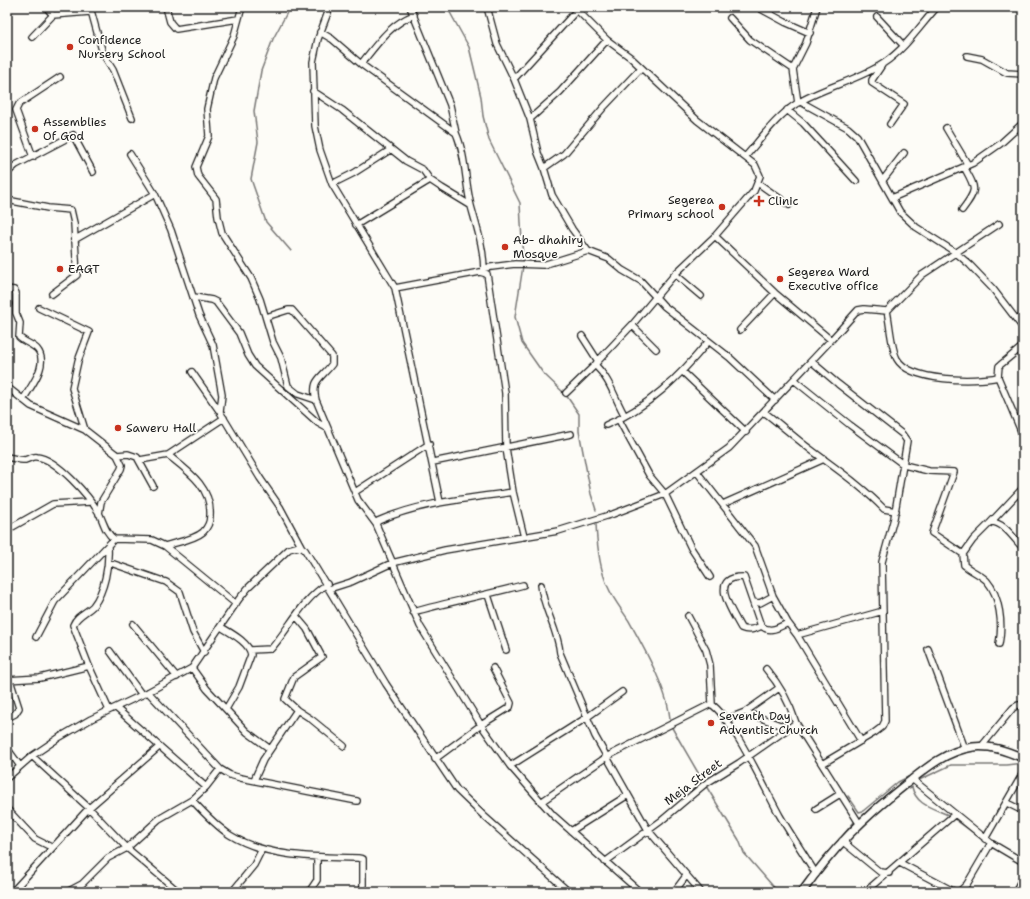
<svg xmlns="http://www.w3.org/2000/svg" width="1030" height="899" viewBox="0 0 1030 899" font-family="'Shantell Sans',sans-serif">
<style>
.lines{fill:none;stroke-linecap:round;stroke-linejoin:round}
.stream{stroke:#797876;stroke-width:1.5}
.minor-casing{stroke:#1c1c1c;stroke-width:8}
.secondary-casing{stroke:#1c1c1c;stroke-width:10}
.minor{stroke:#fdfcf7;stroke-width:5.5}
.secondary{stroke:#fdfcf7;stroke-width:7}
.poi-dot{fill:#c8321e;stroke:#fdfcf7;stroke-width:1.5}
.labels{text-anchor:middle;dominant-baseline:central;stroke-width:3.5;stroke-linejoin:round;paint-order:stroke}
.poi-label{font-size:12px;fill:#1c1c1c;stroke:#fdfcf7;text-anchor:start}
.street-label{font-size:12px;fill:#1c1c1c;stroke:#fdfcf7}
</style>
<rect width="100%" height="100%" fill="#fdfcf7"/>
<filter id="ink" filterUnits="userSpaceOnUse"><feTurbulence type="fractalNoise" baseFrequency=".025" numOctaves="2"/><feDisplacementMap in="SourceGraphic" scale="8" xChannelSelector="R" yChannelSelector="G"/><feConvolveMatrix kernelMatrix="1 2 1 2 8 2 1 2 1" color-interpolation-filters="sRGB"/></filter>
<g filter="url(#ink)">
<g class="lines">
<path class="stream" d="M 290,7 L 273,39 L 261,71 L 254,111 L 258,142 L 251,179 L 266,222 L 291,251
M 447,7 L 469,47 L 481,97 L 483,116 L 489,140 L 520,203 L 523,262
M 523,266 L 515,317 L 522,343 L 543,373 L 566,395 L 579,414 L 579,431 L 591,494 L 596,510
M 596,524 C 597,545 599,568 608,587 C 613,599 622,610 629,621 C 643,646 670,694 670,722
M 671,726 L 704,783
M 917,781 L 951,765 L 1006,765 L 1023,763
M 706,786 L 739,840 L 744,853 L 778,892
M 909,788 L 912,787 C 916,805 933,808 948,815 C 961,822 972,833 984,841
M 848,796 L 859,812 L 863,811 L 898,782 L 908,777
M 1010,802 L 1021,781
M 999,819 L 1008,806
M 818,865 L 855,821
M 797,892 L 812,872"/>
<defs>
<path id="minor" d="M 46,7 L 53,15
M 90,7 L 103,54 L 113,70 L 132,118
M 166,7 L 170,22 L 176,29 L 238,19
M 242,7 L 234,36 L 214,78 L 207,109 L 209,136 L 196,167 L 198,176 L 216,199 L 218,217 L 222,233 L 251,278 L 260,299 L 273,342 L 281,358 L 288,386 L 298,394 L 316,400
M 330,7 L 318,39 L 313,62 L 315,126 L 320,150 L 332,184 L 395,288 L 440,502
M 410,7 L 450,105 L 456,133
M 487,7 L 497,44 L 514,79 L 530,119 L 538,153 L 544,168 L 552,195 L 572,229 L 588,251 L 609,259 L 622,270 L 641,281 L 664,306 L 729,357 L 775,400
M 574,7 L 607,40 L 630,57 L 697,120 L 755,165 L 760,176 L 754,191 L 715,236 L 675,274 L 632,325 L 598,361 L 595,365 C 610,379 615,399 625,416
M 761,9 L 785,22 L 810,33
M 877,17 L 903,45
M 730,18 L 750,40 L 793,69
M 320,32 L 332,39 L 361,64 L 456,133 C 466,156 465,182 471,206 C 477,228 484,248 484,272
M 32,37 L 53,15 L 90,12
M 967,56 L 982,59 L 1007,73 L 1023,74
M 361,64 C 377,44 390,24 414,15
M 882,65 L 872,80 L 872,83 L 904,104 L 890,124
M 514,79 L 577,10
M 313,91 L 342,110 L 406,161 L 423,170 L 430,180 L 442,188 L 470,205
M 801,102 L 848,128 L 857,136 L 900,212 L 916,227 L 955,252 L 970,265 L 993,289 L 1023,328
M 798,103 L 793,69 L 806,43 L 817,7
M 787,110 L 803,123 L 856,181
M 530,119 L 560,92 L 607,40
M 946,128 L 968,165
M 130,154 L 155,194 L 171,230 L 199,315 L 213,345 L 222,395 L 220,412
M 33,157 L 16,110 L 19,104 L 60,77
M 745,157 C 760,140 776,117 796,104 C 823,87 857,81 884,63 C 905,49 920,26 937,7
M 544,168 L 564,154 L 604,107 L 641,68
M 7,173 L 16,165 L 73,135 L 93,172
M 883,180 L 904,153
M 758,183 L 789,205
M 332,184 L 354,173 L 390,150
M 892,198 L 973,163 L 1000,144 L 1023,123
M 7,200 L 48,208 L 71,210 L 74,223 L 77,275 L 52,294
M 962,210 C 978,189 976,189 964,167
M 356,225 L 430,180
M 74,240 L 155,194
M 484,268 L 515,264 L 543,265 L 588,251
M 675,274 L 701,296
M 395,288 L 480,272 L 487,274 L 505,393 L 506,448 L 513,492 L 524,537
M 7,289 L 14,290 L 16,293 L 16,313 L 20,323 L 19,337 C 24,342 32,344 37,349 C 50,364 30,387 23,400
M 194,297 L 212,300 L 216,302 L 239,333 L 248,355 L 255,366 L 318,423 L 327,428
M 39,308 L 89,332 L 78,361 L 72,388 L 85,430
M 887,311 C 890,324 891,348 897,359 C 910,382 975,382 998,377
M 266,317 L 288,310 L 292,310 L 332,356 L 332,364 C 321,379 311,379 316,400 L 358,500 L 376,524
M 632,325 L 656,349
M 740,330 L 775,293
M 582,336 L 598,361
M 831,340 L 858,310 L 864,309 L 887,311 L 922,275 L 999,224
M 1023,346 L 999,366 L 998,377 L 1023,436
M 811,361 L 838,384 L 902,434 L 907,441 L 894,518 L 882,562 L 885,721 L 882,727 L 874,733 L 822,764
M 192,372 L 220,412 L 260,478 L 280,507 L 301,546
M 683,372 L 746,432
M 794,380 L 850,425 L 904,465 L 929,471 L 954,472 L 932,533 L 963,554
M 7,387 L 31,406 L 85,430 L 117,455 L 122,465 L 121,469 L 101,502 L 99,514
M 566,393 L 595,365
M 764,412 C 780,424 794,437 810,449 C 835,468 862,486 884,509 L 896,511
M 619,420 L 649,475 L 665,494 L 691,548 L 710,577
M 606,425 C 648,408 680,376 708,342
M 117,455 L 128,454 L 137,457 L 153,486
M 168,455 L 224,418
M 7,457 C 13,458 19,460 25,460 C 29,459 33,456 37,457 C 57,459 89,496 99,513 C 104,523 105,532 114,539 L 152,540 L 165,546 L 236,604
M 140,460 L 168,455 C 188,471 212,487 210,516 C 210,522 207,528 203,532 C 194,540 176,542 165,546
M 433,462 L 571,434
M 697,472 L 755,546 L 773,596 L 788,623 L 797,635 L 861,741
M 355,492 L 429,444
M 513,492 C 467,499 421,502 378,521 L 376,524 L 420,626 L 481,725 L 510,766 L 553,815 L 640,892
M 723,504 L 824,459
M 991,522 L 1023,488
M 7,530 L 53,504 L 90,502
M 108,547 C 109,565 105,591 93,606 C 86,613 77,615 73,625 L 89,666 L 109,710
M 108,562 L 166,582 L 180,592 L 193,632 L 204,652
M 541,585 C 543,609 558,629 560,653 L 595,736 L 648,830 L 701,892
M 329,589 L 351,582 L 392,563 L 445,550 L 558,531 L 613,514 L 665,494 L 729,448 L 831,340 L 775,293 L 715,236
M 488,595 L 506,650
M 753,602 L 760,603 L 773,596
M 413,612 C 449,602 486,595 523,585
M 296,616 L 307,629 L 322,657 L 294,677 L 285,699 L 297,710 L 311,719 L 344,746
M 688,616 L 706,650 L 710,665 L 712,704
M 133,624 L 177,677
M 761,626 C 754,630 748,631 741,628 C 732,611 707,576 744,577 L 761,626 C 771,633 777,628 788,623
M 221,627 C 231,633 250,643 251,655 L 239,687 L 226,709
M 797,635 L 883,611
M 36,637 L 55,601 L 114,539
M 999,644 C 1003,625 1000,596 987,581 C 981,575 971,571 964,565 L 963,554 L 973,540 L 991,522 C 1004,522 1014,539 1023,548
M 928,649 L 965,749
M 250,650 L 271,649 C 290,627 302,600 327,584
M 110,651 L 142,695
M 192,668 L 207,689 L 247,732 L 270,749
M 766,669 C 779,684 790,704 796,723 L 859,823
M 7,680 L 40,678 L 89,666
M 148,692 L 220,769 L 230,775 L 241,778 L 357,801
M 116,708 L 206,787
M 745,712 L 779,688
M 7,718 L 15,714 L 19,708 L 10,680
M 725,720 L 745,712 L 788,728
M 981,747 L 1013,708 L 1018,705 L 1023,705
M 7,748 L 20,766
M 32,756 L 89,808 L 127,848 L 179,892
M 435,759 L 481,725 L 510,707 L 511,703 L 493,668
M 510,766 L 586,718 L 622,692
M 7,778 L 32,756 L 60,737 L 91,719 L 148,692 L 192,668 L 239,599 L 248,588 L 289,549 L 300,546 L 305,550 L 386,684 L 457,790 L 484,816 L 569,892
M 912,779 L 991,843 L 1023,862
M 254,780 L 263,760 L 297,710
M 192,800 C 203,812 216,826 230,835 C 267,858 316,857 358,858 L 363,859 L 363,892
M 541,802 L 608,756 L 711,704 C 732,717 766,791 780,816 C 791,835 804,854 816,874
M 1007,803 L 1023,811
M 7,809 L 35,839 L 51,847
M 816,809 L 840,794
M 571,831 L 628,795
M 985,839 L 1023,773
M 842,841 L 880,872 L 889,873
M 605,862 L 661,821 L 705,784 L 739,763 L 796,723
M 900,863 L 955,892
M 12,892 L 89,808 L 159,747
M 67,892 L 82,884 L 108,858 L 127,848 L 159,819 L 192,800 L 206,787 L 220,769
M 232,892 L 254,865 L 262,849
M 309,892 L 317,880 L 317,857
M 674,892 L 686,876
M 865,892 L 955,814
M 959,892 L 967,884 L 991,843
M 1015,892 L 1023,877"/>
<path id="secondary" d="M 802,892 C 833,848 863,818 905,785 C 926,768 946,751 973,747 C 991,745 1007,751 1023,758"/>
</defs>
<use href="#minor" class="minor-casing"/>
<use href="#secondary" class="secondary-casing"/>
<use href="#minor" class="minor"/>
<use href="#secondary" class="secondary"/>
</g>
</g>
<g class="poi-dot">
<circle cx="70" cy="47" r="4"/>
<circle cx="35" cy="129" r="4"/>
<path d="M757 195h4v4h4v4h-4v4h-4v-4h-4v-4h4z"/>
<circle cx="722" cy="207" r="4"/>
<circle cx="505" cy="247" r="4"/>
<circle cx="60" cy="269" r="4"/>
<circle cx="780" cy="279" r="4"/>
<circle cx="118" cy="428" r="4"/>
<circle cx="711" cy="723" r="4"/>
</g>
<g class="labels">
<g class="poi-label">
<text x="78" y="40">Confidence<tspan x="78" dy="14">Nursery School</tspan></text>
<text x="43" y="122">Assemblies<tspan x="43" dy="14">Of God</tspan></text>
<text x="714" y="200" text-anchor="end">Segerea<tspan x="714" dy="14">Primary school</tspan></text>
<text x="768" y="201">Clinic</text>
<text x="513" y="240">Ab- dhahiry<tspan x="513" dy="14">Mosque</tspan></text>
<text x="68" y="269">EAGT</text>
<text x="788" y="272">Segerea Ward<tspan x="788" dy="14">Executive office</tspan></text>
<text x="126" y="428">Saweru Hall</text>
<text x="719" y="716">Seventh Day<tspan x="719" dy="14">Adventist Church</tspan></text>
</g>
<g class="street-label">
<text transform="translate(693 782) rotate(-37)">Meja Street</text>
</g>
</g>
<rect width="1030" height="899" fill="none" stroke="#fdfcf7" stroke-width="24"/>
<rect x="12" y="12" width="1006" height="875" fill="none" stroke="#1c1c1c" stroke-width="1.5" filter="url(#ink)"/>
</svg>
